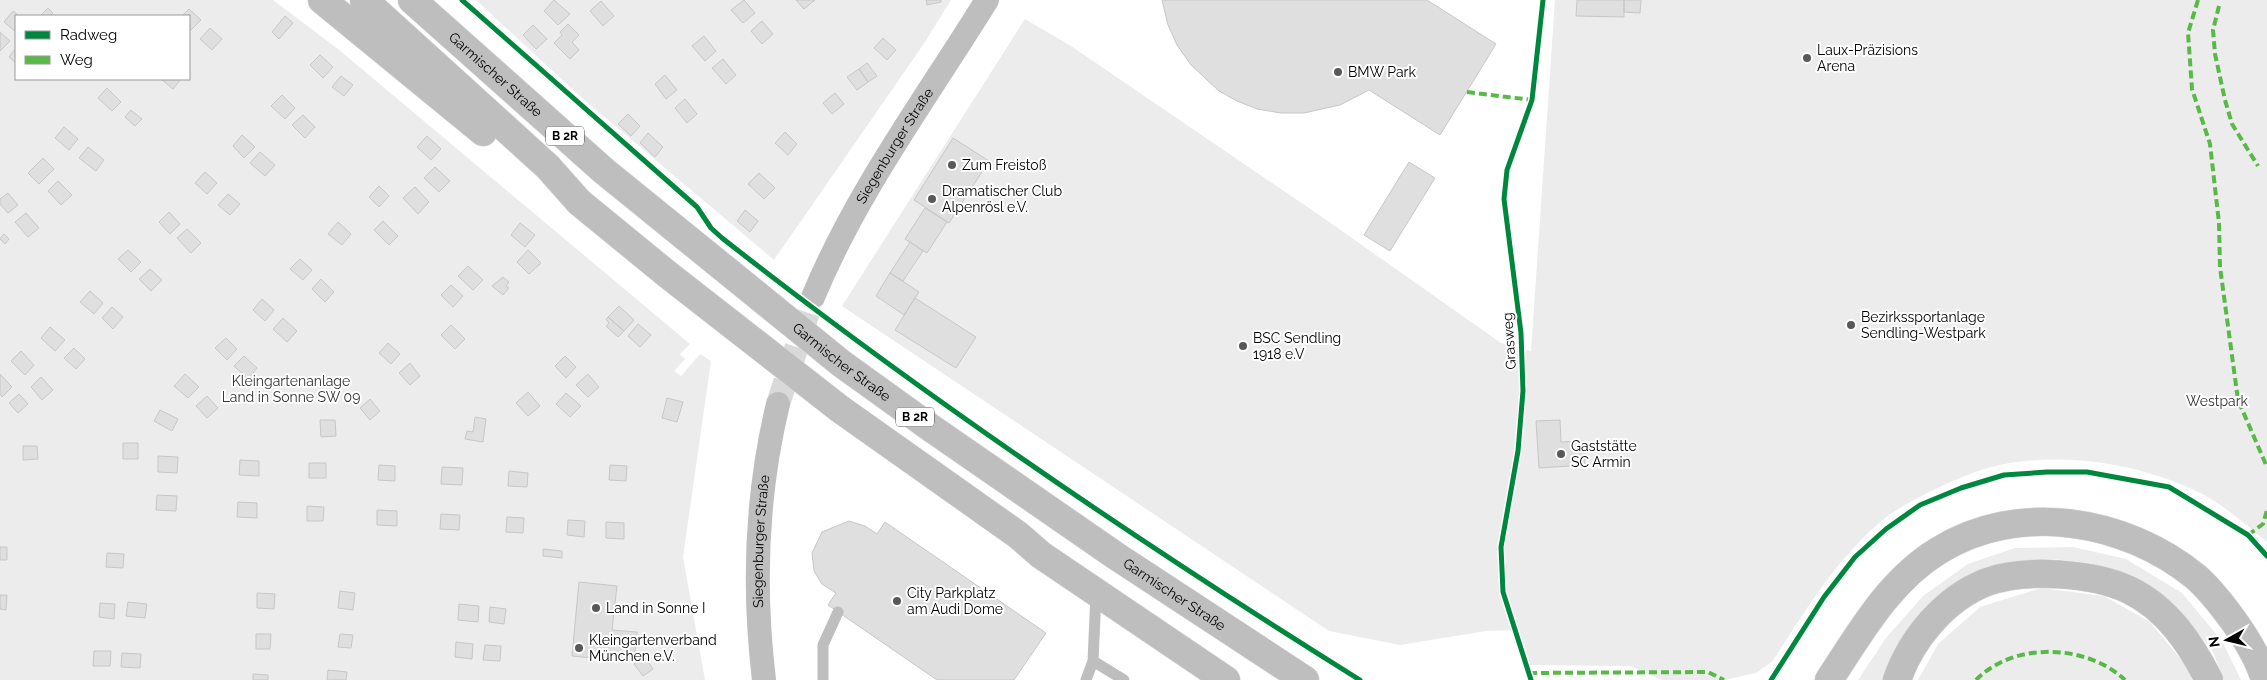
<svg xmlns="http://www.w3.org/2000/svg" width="2267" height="680" viewBox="0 0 2267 680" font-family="Raleway,sans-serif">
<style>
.green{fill:#ececec;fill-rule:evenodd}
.building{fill:#dfdfdf;stroke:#c7c7c7}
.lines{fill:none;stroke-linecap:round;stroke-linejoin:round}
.minor-tunnel{stroke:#d9d9d9;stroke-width:24;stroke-dasharray:24 12;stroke-linecap:butt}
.trunk-casing{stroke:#dbdbdb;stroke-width:29}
.motorway-casing{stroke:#dbdbdb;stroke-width:29}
.service{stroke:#bebebe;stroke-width:11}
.minor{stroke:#bebebe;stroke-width:24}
.trunk{stroke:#bebebe;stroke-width:28}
.motorway{stroke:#bebebe;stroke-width:28}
.quiet{stroke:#58b947;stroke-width:4;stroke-dasharray:8 4;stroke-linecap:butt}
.cycleway-casing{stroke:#fff;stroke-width:8}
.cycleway{stroke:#00873e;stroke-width:5}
.poi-dot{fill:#595959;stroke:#fff;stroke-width:2}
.labels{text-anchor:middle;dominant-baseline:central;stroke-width:4;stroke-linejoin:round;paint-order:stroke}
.shield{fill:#fff;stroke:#4c4c4c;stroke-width:1}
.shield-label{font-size:12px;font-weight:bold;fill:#000}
.poi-label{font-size:14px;fill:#000;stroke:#fff;text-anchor:start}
.street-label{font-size:14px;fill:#000;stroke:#fff}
.park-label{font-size:14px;fill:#333;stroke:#fff}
</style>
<rect width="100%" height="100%" fill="#fff"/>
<path class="green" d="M 0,0 L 273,0 L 338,49 L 690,344 L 680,354 L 685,359 L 674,371 L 681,376 L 700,354 L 711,361 L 683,557 L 705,680 L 0,680 ZM 16,16 L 189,16 L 189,79 L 16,79 Z
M 476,0 L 951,0 L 923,45 L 774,260 L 582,98 Z
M 1555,0 L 2267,0 L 2267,542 C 2245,524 2222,503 2196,491 C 2137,463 2064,452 2000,465 C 1976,470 1952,481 1929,492 C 1912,501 1892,511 1878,524 C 1834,562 1804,613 1772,662 L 1756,673 L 1725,680 L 1662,680 L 1630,666 L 1530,665 L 1517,630 L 1486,631 L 1400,645 L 1329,631 L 842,306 L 1025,19 L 1071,46 L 1322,217 L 1501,343 L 1531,351 Z
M 2073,547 L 2126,559 L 2182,593 L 2222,641 L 2241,680 L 2224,680 L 2212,650 L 2174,604 L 2128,576 L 2090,563 L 2053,559 L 2004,567 L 1884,680 L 1858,680 L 1886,638 L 1923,596 L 1968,564 L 2015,548 Z
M 2041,588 L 2104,596 L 2150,622 L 2188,668 L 2192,680 L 1918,680 L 1938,644 L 1980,607 Z"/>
<path class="building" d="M 554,0 L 570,14 L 558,25 L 544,11 Z
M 744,0 L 755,13 L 743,23 L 731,10 Z
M 796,0 L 815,0 L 804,9 Z
M 926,0 L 941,0 L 941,2 L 927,5 Z
M 1162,0 L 1427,0 L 1496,44 L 1440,135 L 1369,90 L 1340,105 L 1304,113 L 1281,113 L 1257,109 L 1237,101 L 1219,91 L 1191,65 L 1177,45 L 1168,25 Z
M 1577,0 L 1624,0 L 1624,17 L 1576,16 Z
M 1624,0 L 1641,0 L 1640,13 L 1624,12 Z
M 601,1 L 614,16 L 603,26 L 590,11 Z
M 48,8 L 53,13 L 50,16 L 40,16 Z
M 189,9 L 201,20 L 191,30 L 189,28 L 189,16 L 182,16 Z
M 13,11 L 19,16 L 16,16 L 16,32 L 4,22 Z
M 285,16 L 293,23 L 279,39 L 272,32 Z
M 762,21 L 773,34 L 762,44 L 751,31 Z
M 568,24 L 579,35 L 572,42 L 579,50 L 570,59 L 554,43 L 562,35 L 560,32 Z
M 533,25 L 547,39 L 536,49 L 523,35 Z
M 210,28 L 222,39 L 212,50 L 200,39 Z
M 0,32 L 10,41 L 0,51 Z
M 704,36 L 716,51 L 705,61 L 692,46 Z
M 883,38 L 896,50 L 887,60 L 874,48 Z
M 16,48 L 16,63 L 9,57 Z
M 320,55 L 333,67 L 323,78 L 310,65 Z
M 723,59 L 736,75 L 726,84 L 712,68 Z
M 867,63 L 877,76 L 868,82 L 859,69 Z
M 859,69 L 868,82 L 857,90 L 847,77 Z
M 665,75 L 677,90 L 666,99 L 655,84 Z
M 341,76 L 353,85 L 344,96 L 332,87 Z
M 161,79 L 181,79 L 173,89 Z
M 107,88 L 121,102 L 112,111 L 98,98 Z
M 835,93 L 844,104 L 832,114 L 823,103 Z
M 282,95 L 295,108 L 285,119 L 271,106 Z
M 685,99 L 697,114 L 687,123 L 675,108 Z
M 131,110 L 142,119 L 135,126 L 125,117 Z
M 628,114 L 640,126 L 631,136 L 618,124 Z
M 303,115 L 315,127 L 305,138 L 292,125 Z
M 64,127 L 78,139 L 69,150 L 55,138 Z
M 785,132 L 797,144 L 788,155 L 775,143 Z
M 648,133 L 663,147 L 655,157 L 640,143 Z
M 242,135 L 255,147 L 244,158 L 233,146 Z
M 427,136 L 441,149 L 431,160 L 417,147 Z
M 953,138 L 989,161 L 949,223 L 914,200 Z
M 88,147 L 104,160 L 96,171 L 79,158 Z
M 260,152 L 275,165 L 265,176 L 250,163 Z
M 43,158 L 54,169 L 39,184 L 28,173 Z
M 1409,162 L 1435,178 L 1390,251 L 1364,235 Z
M 435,167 L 450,181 L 439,192 L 424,178 Z
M 205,172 L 217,183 L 207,194 L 195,183 Z
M 759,173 L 775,188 L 764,199 L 748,184 Z
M 58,181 L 72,195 L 61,205 L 48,191 Z
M 379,186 L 389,196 L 379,207 L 369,197 Z
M 415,187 L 429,202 L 418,214 L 403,198 Z
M 8,193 L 18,205 L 8,213 L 0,204 L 0,199 Z
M 228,194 L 240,204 L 230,215 L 218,205 Z
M 925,208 L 947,222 L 927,253 L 905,239 Z
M 745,210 L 758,221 L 750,232 L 737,221 Z
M 169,212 L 180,224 L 170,234 L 159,222 Z
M 26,213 L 39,228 L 28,237 L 15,222 Z
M 383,221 L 398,236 L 389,245 L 374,230 Z
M 338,222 L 351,234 L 342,245 L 328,234 Z
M 520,223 L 535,235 L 525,247 L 511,235 Z
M 187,229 L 201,243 L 191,253 L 177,238 Z
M 4,234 L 9,239 L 5,244 L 0,239 Z
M 910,242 L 923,251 L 903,281 L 890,273 Z
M 128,250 L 141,262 L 131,272 L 118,259 Z
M 528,250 L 541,263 L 529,274 L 517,262 Z
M 300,259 L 312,270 L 303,280 L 290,269 Z
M 468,266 L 483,280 L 473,290 L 458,276 Z
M 150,269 L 162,280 L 151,291 L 139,279 Z
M 890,273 L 919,292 L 904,315 L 876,296 Z
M 503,277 L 509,282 L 506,286 L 509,288 L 503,295 L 492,286 Z
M 321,279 L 334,292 L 325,302 L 312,289 Z
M 451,285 L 463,296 L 453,307 L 441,295 Z
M 90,291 L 103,303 L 94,314 L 80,302 Z
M 915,298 L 976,337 L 956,368 L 895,330 Z
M 262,299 L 274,310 L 265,321 L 253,310 Z
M 619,306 L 634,320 L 624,331 L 608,317 Z
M 112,307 L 123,317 L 113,329 L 102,318 Z
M 608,317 L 624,331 L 618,337 L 606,326 L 609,323 L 606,319 Z
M 283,318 L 297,331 L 287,342 L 273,329 Z
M 638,324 L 651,335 L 640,347 L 628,336 Z
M 451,325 L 465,339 L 455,349 L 441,335 Z
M 50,327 L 65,340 L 55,351 L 41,338 Z
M 226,338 L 237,349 L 227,360 L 215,348 Z
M 388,343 L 400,354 L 391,364 L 379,353 Z
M 74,348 L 85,359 L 76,369 L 64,358 Z
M 21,351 L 34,365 L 25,375 L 11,361 Z
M 244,356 L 257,368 L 248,379 L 234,366 Z
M 565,356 L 576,367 L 566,378 L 555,366 Z
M 410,363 L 420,376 L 410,385 L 399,373 Z
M 0,374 L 12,387 L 2,397 L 0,394 Z
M 185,374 L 199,387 L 188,398 L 174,386 Z
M 588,374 L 599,387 L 588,397 L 576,385 Z
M 41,377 L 53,390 L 42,400 L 31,387 Z
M 528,392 L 540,406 L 528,416 L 516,403 Z
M 566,393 L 581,406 L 570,417 L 556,404 Z
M 19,394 L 28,404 L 18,413 L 9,403 Z
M 207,396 L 218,408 L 207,418 L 196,406 Z
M 667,398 L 683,402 L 677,422 L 662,418 Z
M 370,399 L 380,411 L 370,420 L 360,408 Z
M 160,410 L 178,419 L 172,431 L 154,421 Z
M 475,417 L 486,419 L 483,442 L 465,439 L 467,431 L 473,432 Z
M 320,420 L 335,420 L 336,436 L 321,437 Z
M 1560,420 L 1561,442 L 1583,441 L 1585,465 L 1539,468 L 1536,421 Z
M 123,443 L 138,443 L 138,459 L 123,459 Z
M 23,446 L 37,446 L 38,459 L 23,460 Z
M 158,456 L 178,457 L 177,473 L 158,472 Z
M 240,460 L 259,461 L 259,476 L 239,475 Z
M 309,463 L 326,463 L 326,478 L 309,478 Z
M 379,465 L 395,466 L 395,481 L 378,480 Z
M 610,465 L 627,466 L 626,481 L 609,480 Z
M 442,467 L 463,468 L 462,485 L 441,484 Z
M 509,471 L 528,473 L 527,487 L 508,486 Z
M 157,495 L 177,496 L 176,511 L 156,510 Z
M 238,502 L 257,503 L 257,518 L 237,517 Z
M 307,506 L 324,507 L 323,521 L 307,521 Z
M 377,510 L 397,511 L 397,526 L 377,525 Z
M 441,514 L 460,515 L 459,530 L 440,529 Z
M 507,517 L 524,518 L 523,533 L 506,532 Z
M 568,520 L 585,521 L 584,537 L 567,535 Z
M 849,521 L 865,526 L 877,534 L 885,522 L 1046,633 L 1014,680 L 937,680 L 828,605 L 836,593 L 822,584 L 814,571 L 812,553 L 822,532 Z
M 606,522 L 624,523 L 624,539 L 606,538 Z
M 0,547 L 7,547 L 7,560 L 0,560 Z
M 543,549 L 562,551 L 562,558 L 543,556 Z
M 107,553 L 124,554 L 123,568 L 106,567 Z
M 579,582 L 617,586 L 612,630 L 637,632 L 634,662 L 572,656 Z
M 340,591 L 355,593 L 353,610 L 338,608 Z
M 257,593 L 275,594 L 274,609 L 257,608 Z
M 0,595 L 7,595 L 6,610 L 0,609 Z
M 128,602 L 147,604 L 145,618 L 126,616 Z
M 100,603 L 115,604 L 114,619 L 99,617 Z
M 459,604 L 479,606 L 478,622 L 458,620 Z
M 490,607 L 506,609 L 504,624 L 489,622 Z
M 256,634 L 271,634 L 270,649 L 256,649 Z
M 340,634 L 353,635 L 351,648 L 338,647 Z
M 456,642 L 473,644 L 472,659 L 455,657 Z
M 485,645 L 501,646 L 500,661 L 483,660 Z
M 94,651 L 111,651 L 110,666 L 93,666 Z
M 122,653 L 141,654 L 140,668 L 121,667 Z
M 645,657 L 653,669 L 643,676 L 634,664 Z
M 328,670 L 347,672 L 346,680 L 327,680 Z
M 253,674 L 268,675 L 268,680 L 253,680 Z"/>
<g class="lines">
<path class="minor-tunnel" d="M 778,404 L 813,297"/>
<defs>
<g id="trunk">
<path d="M 322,0 L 483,132"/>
<path d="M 364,0 L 548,167 L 579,202 L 667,274 L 840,409 L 1018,535 L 1041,555 L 1226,680"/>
<path id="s3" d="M 412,0 L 604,171 L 842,364 L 931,428 L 1116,556 L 1305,680"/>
</g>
<path id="motorway" d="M 1829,680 C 1860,633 1889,581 1938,551 C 2018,501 2125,519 2196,577 C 2210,589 2222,605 2233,620 C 2246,638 2259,659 2265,680
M 1897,680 C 1911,639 1945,598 1987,582 C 2024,568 2094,573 2129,590 C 2167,608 2191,644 2209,680"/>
</defs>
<use href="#trunk" class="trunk-casing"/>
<use href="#motorway" class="motorway-casing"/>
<path class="service" d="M 1093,661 L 1124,680
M 823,680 L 823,645 L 838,612
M 1086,680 L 1093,661 L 1096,594"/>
<g class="minor">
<path id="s1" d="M 813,297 C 857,191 927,97 987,0"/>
<path id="s2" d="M 764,680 C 753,588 756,495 778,404"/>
</g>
<use href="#trunk" class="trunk"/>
<use href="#motorway" class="motorway"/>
<path class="quiet" d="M 2198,0 L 2188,33 L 2192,89 L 2210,144 L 2219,223 L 2220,267 L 2238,400 L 2267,467
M 2219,6 L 2213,30 L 2215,54 L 2225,100 L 2232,124 L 2258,166
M 1467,92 L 1532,100
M 2248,535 L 2263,524 L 2267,510
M 1529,673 L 1708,672 L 1724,680
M 1976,680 C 2014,641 2087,644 2125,680"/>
<defs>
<path id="cycleway" d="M 462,0 L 697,207 L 711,228 L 722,238 C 926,398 1140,543 1360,680
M 1531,680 L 1503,592 L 1501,547 L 1518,451 L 1523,391 L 1521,333 L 1504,199 L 1507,170 L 1532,100 L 1543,0
M 1771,680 L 1824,597 L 1855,557 L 1886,529 L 1920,505 L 1961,488 L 2004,475 L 2047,472 L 2087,472 L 2169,487 L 2248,535 L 2267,556"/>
</defs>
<use href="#cycleway" class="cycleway-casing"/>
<use href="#cycleway" class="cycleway"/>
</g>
<g class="poi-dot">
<circle cx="1807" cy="58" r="5"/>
<circle cx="1338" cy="72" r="5"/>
<circle cx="952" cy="165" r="5"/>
<circle cx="932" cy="199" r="5"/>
<circle cx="1851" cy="325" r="5"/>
<circle cx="1243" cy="346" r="5"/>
<circle cx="1561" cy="454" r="5"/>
<circle cx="897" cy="601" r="5"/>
<circle cx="596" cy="608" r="5"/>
<circle cx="579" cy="648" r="5"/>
</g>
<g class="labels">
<g class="shield">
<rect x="546" y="126.5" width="38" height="19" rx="4"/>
<rect x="896" y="407.5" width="38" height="19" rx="4"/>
</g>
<g class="shield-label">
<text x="565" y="136">B 2R</text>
<text x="915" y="417">B 2R</text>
</g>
<g class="poi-label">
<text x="1817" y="50">Laux-Präzisions<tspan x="1817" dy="16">Arena</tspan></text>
<text x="1348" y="72">BMW Park</text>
<text x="962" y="165">Zum Freistoß</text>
<text x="942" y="191">Dramatischer Club<tspan x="942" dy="16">Alpenrösl e.V.</tspan></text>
<text x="1861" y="317">Bezirkssportanlage<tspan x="1861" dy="16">Sendling-Westpark</tspan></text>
<text x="1253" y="338">BSC Sendling<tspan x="1253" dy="16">1918 e.V</tspan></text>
<text x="1571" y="446">Gaststätte<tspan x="1571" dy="16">SC Armin</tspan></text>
<text x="907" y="593">City Parkplatz<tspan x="907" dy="16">am Audi Dome</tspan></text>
<text x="606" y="608">Land in Sonne I</text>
<text x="589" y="640">Kleingartenverband<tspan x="589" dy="16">München e.V.</tspan></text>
</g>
<g class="street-label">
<text stroke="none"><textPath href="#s3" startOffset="112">Garmischer Straße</textPath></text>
<text stroke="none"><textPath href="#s1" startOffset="172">Siegenburger Straße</textPath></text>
<text transform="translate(1509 341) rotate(-94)">Grasweg</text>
<text stroke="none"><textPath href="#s3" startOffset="562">Garmischer Straße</textPath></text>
<text stroke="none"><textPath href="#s2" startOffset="139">Siegenburger Straße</textPath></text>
<text stroke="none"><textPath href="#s3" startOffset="968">Garmischer Straße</textPath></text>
</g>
<g class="park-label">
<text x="291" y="381">Kleingartenanlage<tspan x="291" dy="16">Land in Sonne SW 09</tspan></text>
<text x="2217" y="401">Westpark</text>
</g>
</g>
<rect x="15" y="15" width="175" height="65" fill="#ffffff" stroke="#999999"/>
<rect x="25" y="31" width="25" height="8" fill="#00873e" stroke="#999999"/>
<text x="60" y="40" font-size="15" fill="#000000">Radweg</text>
<rect x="25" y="56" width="25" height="8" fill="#58b947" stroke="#999999"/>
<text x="60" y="65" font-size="15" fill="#000000">Weg</text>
<g transform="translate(2227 640) rotate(262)" stroke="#ffffff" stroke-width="4" paint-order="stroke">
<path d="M0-4L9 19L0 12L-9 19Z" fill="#000000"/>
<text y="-8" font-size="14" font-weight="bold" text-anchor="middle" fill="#000000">N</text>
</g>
</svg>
